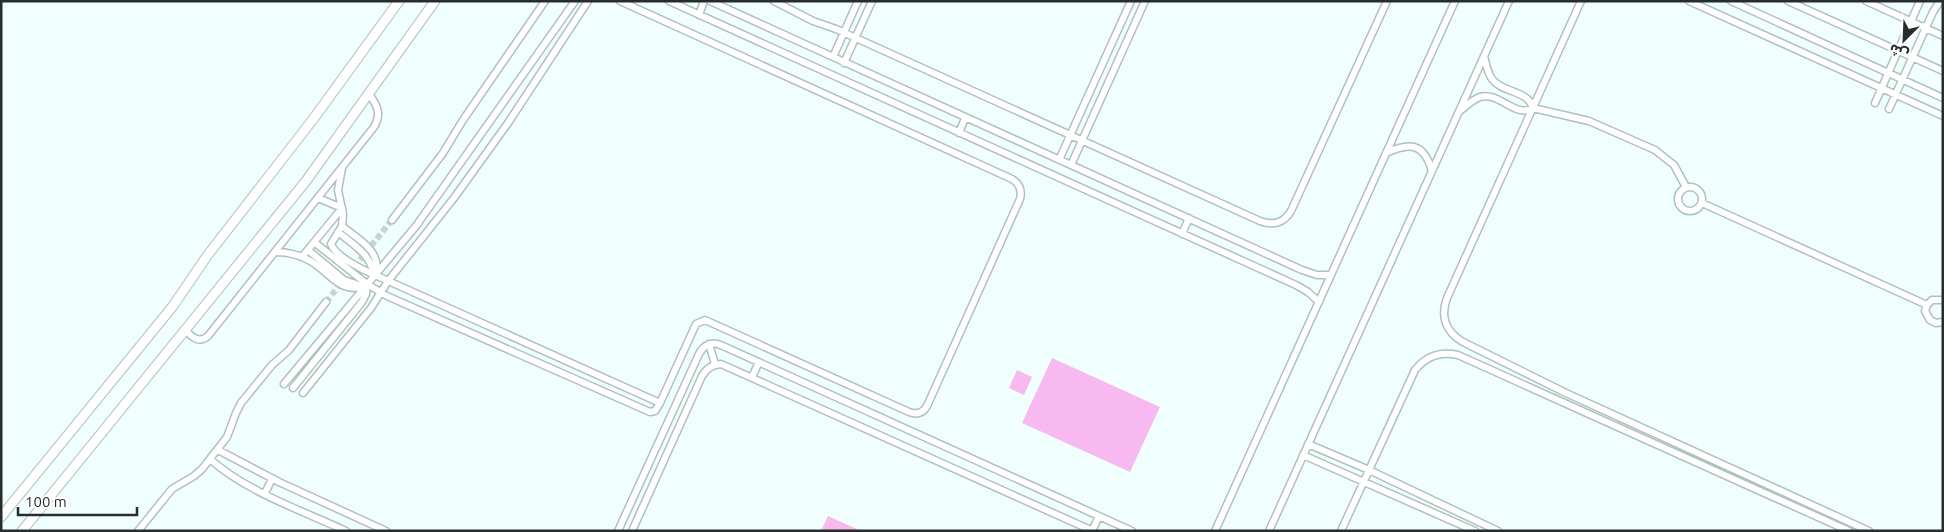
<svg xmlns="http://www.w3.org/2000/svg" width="1944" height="532" viewBox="0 0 1944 532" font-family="Ubuntu,'Noto Sans Arabic',sans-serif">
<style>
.green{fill:#f7b9f0}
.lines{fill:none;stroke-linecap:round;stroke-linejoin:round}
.minor-tunnel{stroke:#c8d5d3;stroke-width:6;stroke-dasharray:6 3;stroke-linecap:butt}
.minor-casing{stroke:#afc1bf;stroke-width:9}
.secondary-casing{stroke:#afc1bf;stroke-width:11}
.minor{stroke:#fff;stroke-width:6}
.secondary{stroke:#fff;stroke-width:9}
</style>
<rect width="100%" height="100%" fill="#f0fffd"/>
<path class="green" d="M 1052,358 L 1160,407 L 1130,472 L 1022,423 Z
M 1017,370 L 1032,377 L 1024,395 L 1009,388 Z
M 828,516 L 861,531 L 821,531 Z"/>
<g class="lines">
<path class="minor-tunnel" d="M 326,302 L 392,220"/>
<defs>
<path id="minor" d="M 669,1 L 1296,285 L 1308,292 L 1319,302
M 710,1 L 1302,270 L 1317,275 L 1331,275
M 774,1 L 813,21 L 836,29 L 1260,221 C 1273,226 1284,223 1291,211 L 1387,1
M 1581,1 L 1447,298 C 1440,317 1446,332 1463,342 L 1566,393 L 1869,531
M 1689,1 L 1943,116
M 1731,1 L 1943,98
M 1788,1 L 1943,71
M 1866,1 L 1943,36
M 699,15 L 704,1
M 1484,56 C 1486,64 1487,72 1492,79 C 1502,93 1528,90 1533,108
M 833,57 L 858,1
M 844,63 L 872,1
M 1875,103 L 1920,1
M 1889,109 L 1933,12 L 1940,1
M 1460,111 C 1466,106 1472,100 1480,97 C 1499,91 1516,119 1533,108 L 1589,121 L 1655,150 L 1674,165 L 1686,187
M 959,133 L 965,118
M 1386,153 C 1410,142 1424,143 1432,171
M 1059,160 L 1131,1
M 1071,165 L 1145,1
M 342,168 L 338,190 L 343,214 L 342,226 L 331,244 C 336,257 363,270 375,275 L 660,403
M1678 199a12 12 0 1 1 24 0a12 12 0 1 1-24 0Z
M 1702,203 L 1927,305
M 392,220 L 443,153 L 463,120 L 545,1
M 342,226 C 356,238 381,250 376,272
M 338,232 C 353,244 370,254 374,274
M 1182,234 L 1189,218
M 314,242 L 367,284 L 387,296 L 650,412 L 655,411 L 660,403 L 696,324 L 705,320 L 909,412 C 917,415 923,413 927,406 L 1020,199 C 1022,191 1020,184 1012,179 L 620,1
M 308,250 L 344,280 L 359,285
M 275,252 C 289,252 301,255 312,262 C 330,273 342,296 366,285
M 302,257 L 342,208 L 318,198
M 1943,300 L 1932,300 L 1927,305 L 1925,311 L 1930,320 L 1936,323 L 1943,322
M 185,330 C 192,337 199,344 208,336 L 374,127 C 382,114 377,105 369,94
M 709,344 L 715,364
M 752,377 L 759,362
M 284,384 L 416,226 L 575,1
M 293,388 L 362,302 L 366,294 L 367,285
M 303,393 L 371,308 L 388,281 L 454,198 L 508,123 L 588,1
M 1308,444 L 1369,470 L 1498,531
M 218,450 L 279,482 L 386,531
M 1303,455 L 1475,531
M 210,459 C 245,491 303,511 346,531
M 265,493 L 272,479
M 138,531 L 172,489 L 194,476 L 202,469 L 227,437 L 236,413 L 241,403 L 272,365 L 289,350 L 326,302
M 618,531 L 699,354 C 704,344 713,341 723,346 L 1132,531
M 632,531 L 702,376 C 707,368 712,365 721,364 L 1093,531
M 1092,531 L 1099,516
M 1215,531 L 1455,1
M 1269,531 L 1509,1
M 1341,531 L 1415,370 C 1426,356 1440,351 1458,355 L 1849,531"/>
<path id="secondary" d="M 1,517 L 173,306 L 207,256 L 314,118 L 399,1
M 22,531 L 306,181 L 435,1"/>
</defs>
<use href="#minor" class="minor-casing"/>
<use href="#secondary" class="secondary-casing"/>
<use href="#minor" class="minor"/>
<use href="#secondary" class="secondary"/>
</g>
<rect width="1944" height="532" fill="none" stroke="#262d2c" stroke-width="5"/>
<g transform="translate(1904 40) rotate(204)" stroke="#ffffff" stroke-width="4" paint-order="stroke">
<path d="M0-4L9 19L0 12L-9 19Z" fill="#262d2c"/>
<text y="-8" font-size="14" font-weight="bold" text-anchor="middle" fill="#262d2c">ش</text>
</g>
<path d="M18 507v8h119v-8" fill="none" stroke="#262d2c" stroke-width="2.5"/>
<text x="25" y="507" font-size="15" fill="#262d2c" stroke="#ffffff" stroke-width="4" paint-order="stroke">100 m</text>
</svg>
